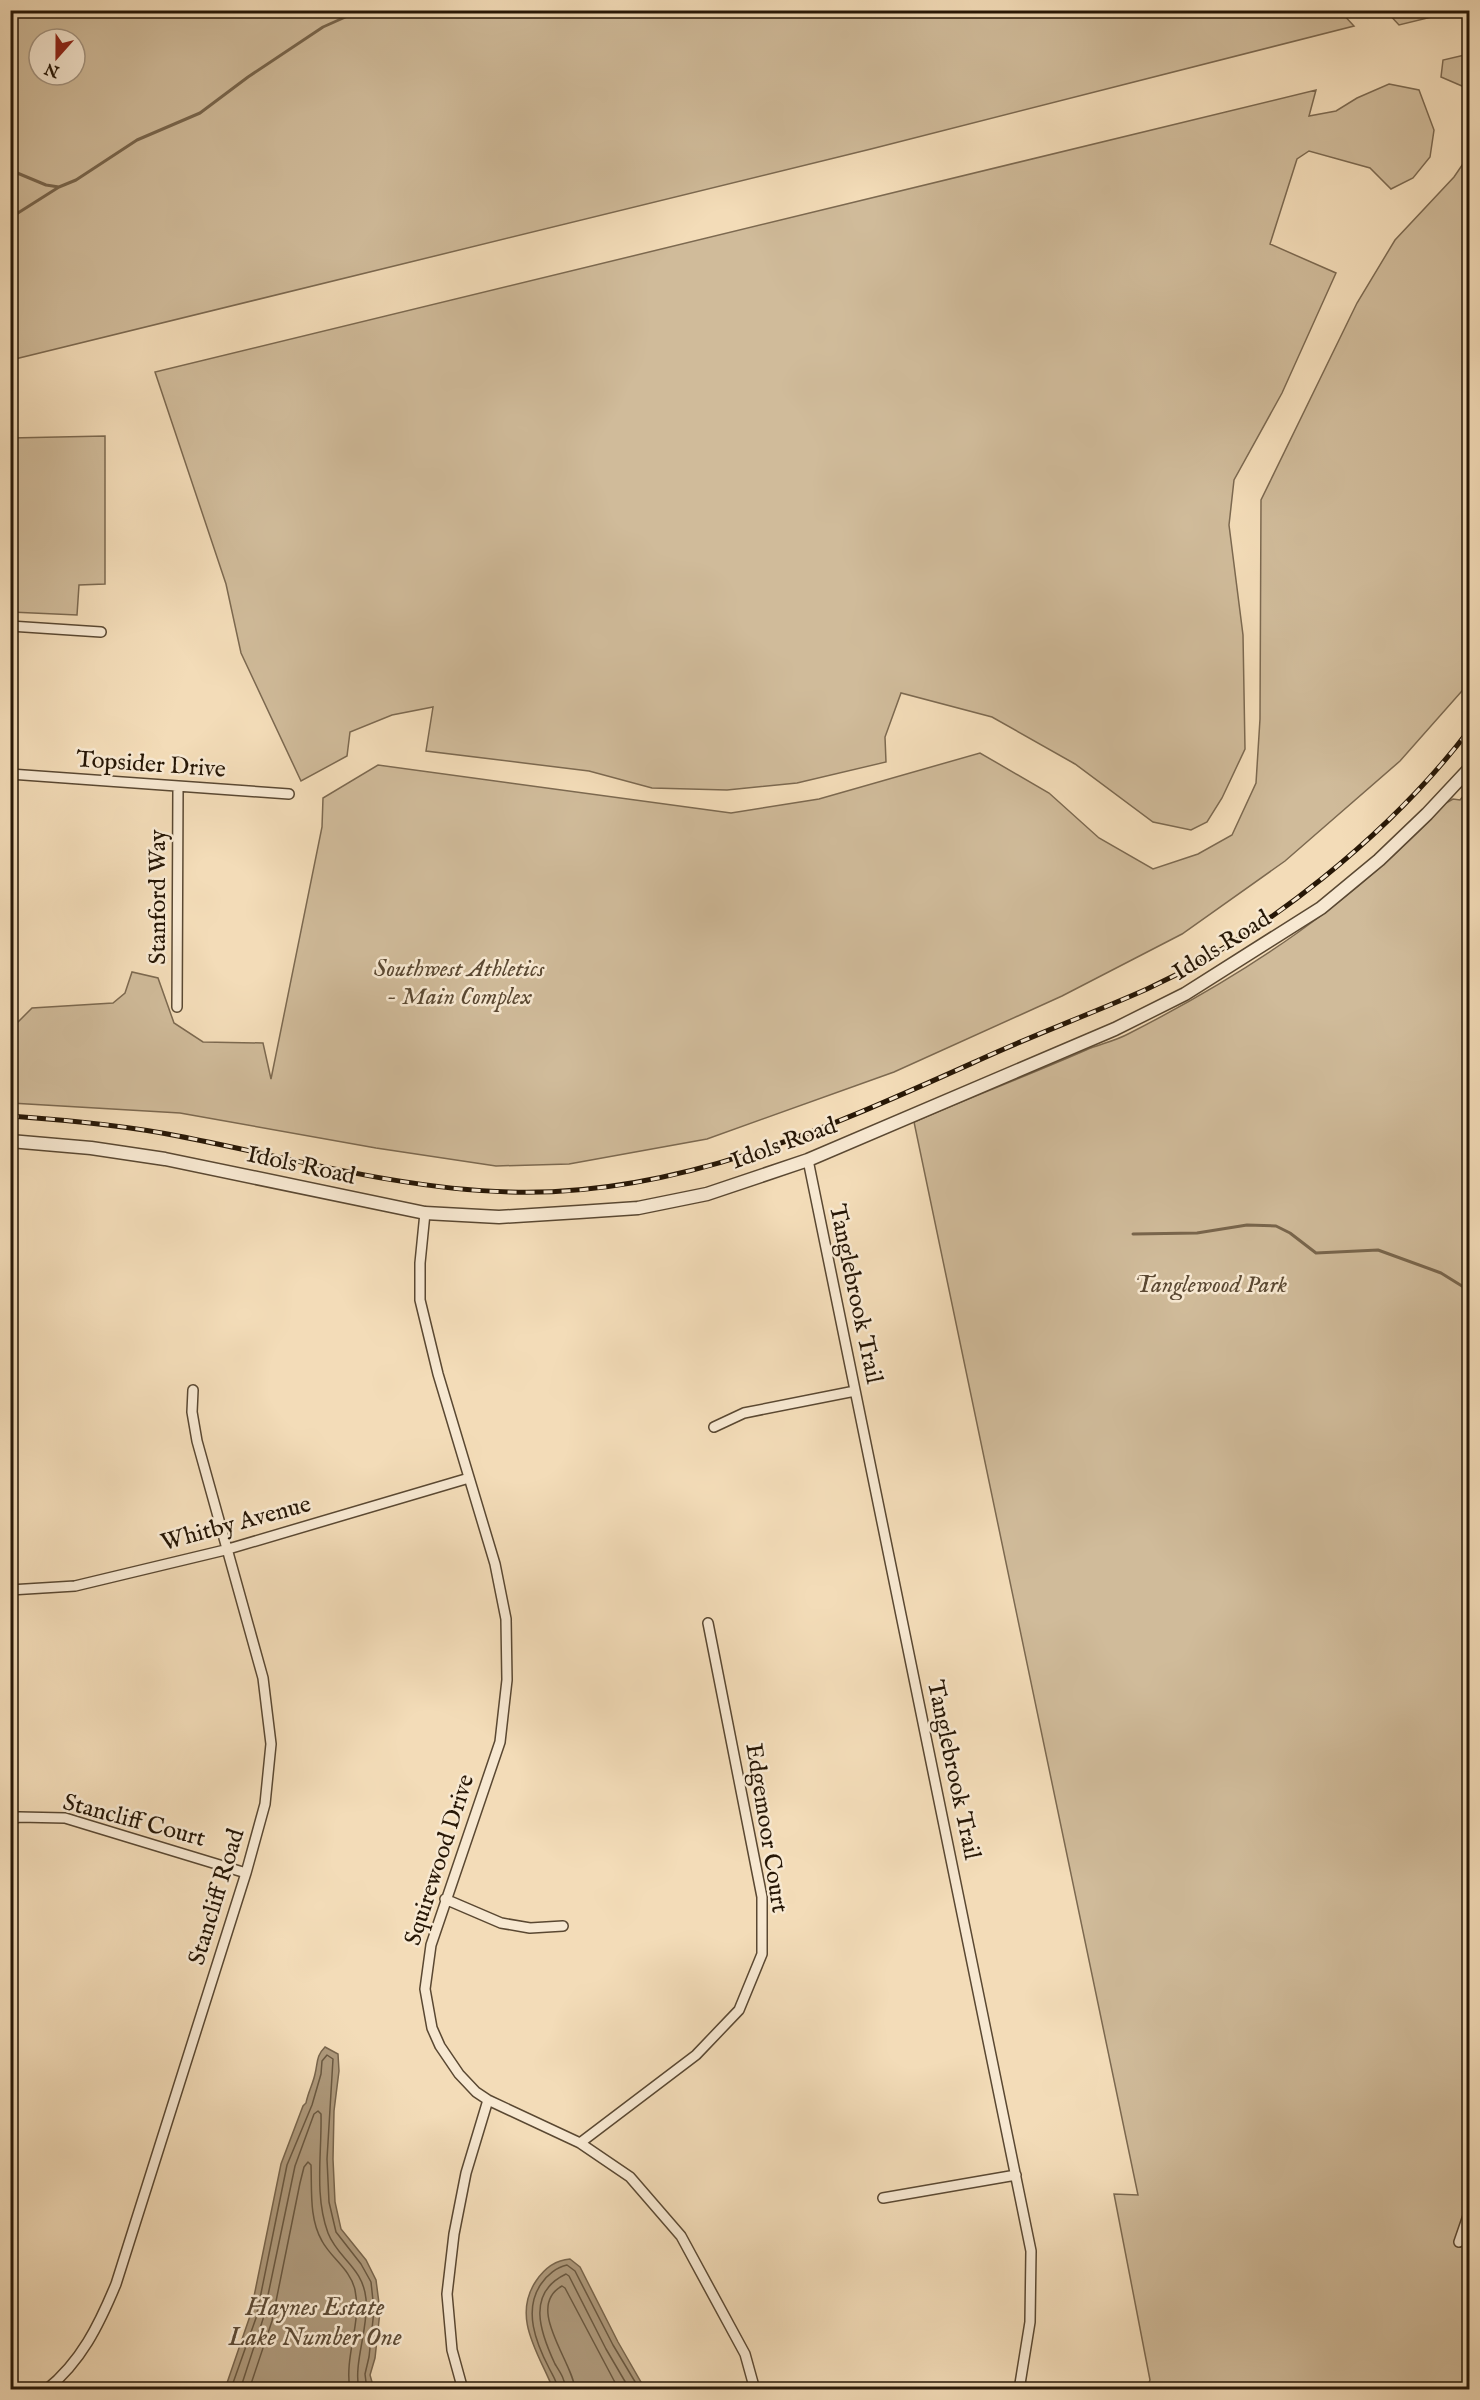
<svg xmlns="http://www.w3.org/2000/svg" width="1480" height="2400" viewBox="0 0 1480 2400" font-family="'IM FELL English',serif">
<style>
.green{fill:#d0bb9a;stroke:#7c6950;stroke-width:1.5;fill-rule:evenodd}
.water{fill:#ae997b;stroke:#78654c;stroke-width:1.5}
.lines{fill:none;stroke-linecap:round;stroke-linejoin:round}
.shore{stroke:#6a5840;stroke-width:1.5}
.stream{stroke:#78654c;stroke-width:3}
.minor-casing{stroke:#5a4832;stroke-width:12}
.tertiary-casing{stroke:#5a4832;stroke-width:15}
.minor{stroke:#f7e8d1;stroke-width:9}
.tertiary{stroke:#f7e8d1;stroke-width:12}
.rail-casing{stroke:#271706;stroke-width:5}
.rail{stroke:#f7e8d1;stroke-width:3;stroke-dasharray:9;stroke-linecap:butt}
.labels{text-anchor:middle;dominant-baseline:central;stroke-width:5;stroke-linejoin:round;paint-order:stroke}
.street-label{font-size:24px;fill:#271706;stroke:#f7e8d1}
.park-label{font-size:24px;font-style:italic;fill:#5a4832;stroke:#f7e8d1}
.water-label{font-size:26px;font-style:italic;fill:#5d4b35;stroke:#f7e8d1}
</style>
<rect width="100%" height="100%" fill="#f3dcb8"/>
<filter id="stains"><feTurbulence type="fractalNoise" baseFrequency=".00333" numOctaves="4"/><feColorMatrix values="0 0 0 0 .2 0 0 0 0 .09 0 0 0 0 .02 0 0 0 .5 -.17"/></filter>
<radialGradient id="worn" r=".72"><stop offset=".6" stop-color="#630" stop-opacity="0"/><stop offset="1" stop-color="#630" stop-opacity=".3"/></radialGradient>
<path class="green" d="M 1340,11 L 1354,26 L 871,149 L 11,360 L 11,11 ZM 39,39 L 75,39 L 75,75 L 39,75 Z
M 1386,11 L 1456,11 L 1399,25 Z
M 1469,54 L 1469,89 L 1441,77 L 1443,60 Z
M 1389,84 L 1419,90 L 1434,130 L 1430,157 L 1413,178 L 1391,189 L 1370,168 L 1309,151 L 1297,159 L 1270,244 L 1336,273 L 1282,393 L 1234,480 L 1229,525 L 1243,635 L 1245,749 L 1222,798 L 1207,822 L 1191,830 L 1153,822 L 1075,764 L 992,717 L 901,693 L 885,737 L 886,762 L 797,783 L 727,790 L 652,788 L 589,771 L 426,751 L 433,707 L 392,715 L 350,732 L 347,756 L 301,781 L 241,653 L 226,584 L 155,372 L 1316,90 L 1309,116 L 1336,111 L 1357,98 Z
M 1469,155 L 1469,683 L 1400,761 L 1285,861 L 1182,934 L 1062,996 L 894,1072 L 707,1139 L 569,1164 L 496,1166 L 376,1148 L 180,1113 L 11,1103 L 11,1029 L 32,1008 L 113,1003 L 125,993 L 132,972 L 158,978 L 174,1023 L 203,1042 L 263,1043 L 271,1079 L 322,827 L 323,798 L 378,765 L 731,813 L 819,799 L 980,753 L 1049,793 L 1099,838 L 1153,869 L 1198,854 L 1232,835 L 1256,783 L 1260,719 L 1261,500 L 1357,303 L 1395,240 L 1454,177 Z
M 105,436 L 105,584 L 79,585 L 77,615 L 11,612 L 11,438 Z
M 1469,789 L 1469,2389 L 1146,2389 L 1150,2380 L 1114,2194 L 1138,2195 L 914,1122 C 971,1097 1029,1075 1086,1050 C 1100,1044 1115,1041 1128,1034 C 1248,973 1354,902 1446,803 L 1453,799 L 1460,800 Z"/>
<path class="water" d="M 325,2047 L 338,2054 L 339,2071 L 334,2111 L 333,2159 L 335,2202 L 341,2229 L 366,2260 L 376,2280 L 380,2311 L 375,2358 L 370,2375 L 374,2389 L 226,2389 L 227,2383 L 250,2316 L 281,2164 L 303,2106 L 306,2103 C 308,2092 313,2084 315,2074 C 318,2062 316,2056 325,2047 Z
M 570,2259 L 580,2267 L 618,2342 L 641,2382 L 648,2389 L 553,2389 C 540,2355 511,2318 536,2281 C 544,2269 556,2260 570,2259 Z"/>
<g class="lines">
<path class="shore" d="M 233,2390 L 233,2383 L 256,2318 L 287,2165 L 312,2105 L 321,2074 L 322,2061 L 327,2055 L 333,2059 L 327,2159 L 329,2202 L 336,2232 L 361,2264 L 371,2282 L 374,2310 L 369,2357 L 365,2374 L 367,2390
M 240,2390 L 263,2319 L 295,2166 L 314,2114 L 318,2111 L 321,2114 C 322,2153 314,2195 328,2233 C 338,2259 363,2267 366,2299 C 369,2328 353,2363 359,2390
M 249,2390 L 272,2321 L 300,2183 L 304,2167 L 308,2162 L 311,2165 C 312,2189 309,2219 322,2241 C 331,2258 351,2270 355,2290 C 362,2323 344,2356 350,2390
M 558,2390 C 557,2381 553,2376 549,2368 C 536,2343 523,2310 541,2284 C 547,2275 557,2267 567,2265 L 575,2271 L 613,2345 L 640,2390
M 566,2390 C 565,2379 560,2372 555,2364 C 540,2332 526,2293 566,2274 L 569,2276 L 606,2349 L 630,2390
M 575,2390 C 574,2363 524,2307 562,2286 L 565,2288 L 619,2390"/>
<path class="stream" d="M 10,170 L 46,185 L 59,187
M 10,218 L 59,187 L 76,180 L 137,140 L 200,113 L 248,77 L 323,27 L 361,10
M 1133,1234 L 1197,1233 L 1247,1225 L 1276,1226 L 1290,1233 L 1316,1253 L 1378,1250 L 1441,1273 L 1470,1291"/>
<defs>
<path id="minor" d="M 10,626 L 101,632
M 10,774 L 289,794
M 177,1007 L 178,787
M 808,1160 L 1031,2251 L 1030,2322 L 1019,2390
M 425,1213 L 420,1263 L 420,1300 L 438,1374 L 495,1564 L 506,1619 L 507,1680 L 500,1742 L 431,1945 L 425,1989 L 432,2028 L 440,2046 L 459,2074 L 476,2092 L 488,2100 L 580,2143 L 630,2177 L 681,2236 L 745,2354 L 755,2390
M 714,1427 L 744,1413 L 855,1391
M 10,1590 L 75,1586 L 225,1550 L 469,1478
M 10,1820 L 19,1817 L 65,1818 L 246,1873
M 445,1899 L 501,1923 L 530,1928 L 563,1926
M 580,2143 L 696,2055 L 739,2010 L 762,1954 L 762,1897 L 708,1623
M 883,2198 L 1016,2175
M 1459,2242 L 1470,2210
M 46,2390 C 81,2362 99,2325 116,2284 L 246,1873 L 265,1804 L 271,1744 L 263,1678 L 197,1441 L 192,1412 L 193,1390
M 463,2390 L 452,2350 L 447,2294 L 454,2234 L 466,2173 L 488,2100"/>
<path id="tertiary" d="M 10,1141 L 91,1148 L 165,1159 L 425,1213 L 499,1217 L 579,1212 L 638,1208 L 707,1194 L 808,1160 L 1115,1029 L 1185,994 L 1321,908 L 1379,860 L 1427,814 L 1470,768"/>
</defs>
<use href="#minor" class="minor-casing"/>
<use href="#tertiary" class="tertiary-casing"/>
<use href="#minor" class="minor"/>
<use href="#tertiary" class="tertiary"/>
<defs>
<path id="rail" d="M 10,1116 C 66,1120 123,1125 178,1136 C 288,1157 397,1189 510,1192 C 676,1197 828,1128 977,1061 C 1033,1035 1091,1014 1147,989 C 1265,935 1391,833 1470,729"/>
</defs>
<use href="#rail" class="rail-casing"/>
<use href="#rail" class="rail"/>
</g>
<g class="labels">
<g class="street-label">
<text transform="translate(151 765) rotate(4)">Topsider Drive</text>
<text transform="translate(158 897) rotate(-90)">Stanford Way</text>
<text transform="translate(1222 946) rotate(-32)">Idols Road</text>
<text transform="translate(784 1144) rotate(-20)">Idols Road</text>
<text transform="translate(301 1166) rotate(12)">Idols Road</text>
<text transform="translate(855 1294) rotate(78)">Tanglebrook Trail</text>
<text transform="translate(236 1524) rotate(-15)">Whitby Avenue</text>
<text transform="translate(953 1770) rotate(78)">Tanglebrook Trail</text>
<text transform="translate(134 1821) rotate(15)">Stancliff Court</text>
<text transform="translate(766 1828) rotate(81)">Edgemoor Court</text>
<text transform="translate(440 1860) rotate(-72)">Squirewood Drive</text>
<text transform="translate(217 1897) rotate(-73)">Stancliff Road</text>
</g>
<g class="park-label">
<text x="459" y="969">Southwest Athletics<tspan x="459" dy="28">- Main Complex</tspan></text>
<text x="1211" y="1285">Tanglewood Park</text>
</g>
<g class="water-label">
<text x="315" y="2307">Haynes Estate<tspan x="315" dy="30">Lake Number One</tspan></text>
</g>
</g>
<rect width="1480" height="2400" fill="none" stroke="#f3dcb8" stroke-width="36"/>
<rect x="12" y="12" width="1456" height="2376" fill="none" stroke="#271706" stroke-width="3"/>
<rect x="18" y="18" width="1444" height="2364" fill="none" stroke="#271706" stroke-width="1.5"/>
<g transform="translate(57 57) rotate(201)"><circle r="28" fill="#f7e8d1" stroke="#a49480" stroke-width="1.5"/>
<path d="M0-4.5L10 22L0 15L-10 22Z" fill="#8f2418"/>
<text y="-9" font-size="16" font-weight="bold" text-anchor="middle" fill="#271706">N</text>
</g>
<rect width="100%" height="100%" filter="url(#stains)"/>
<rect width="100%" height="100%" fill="url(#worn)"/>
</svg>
